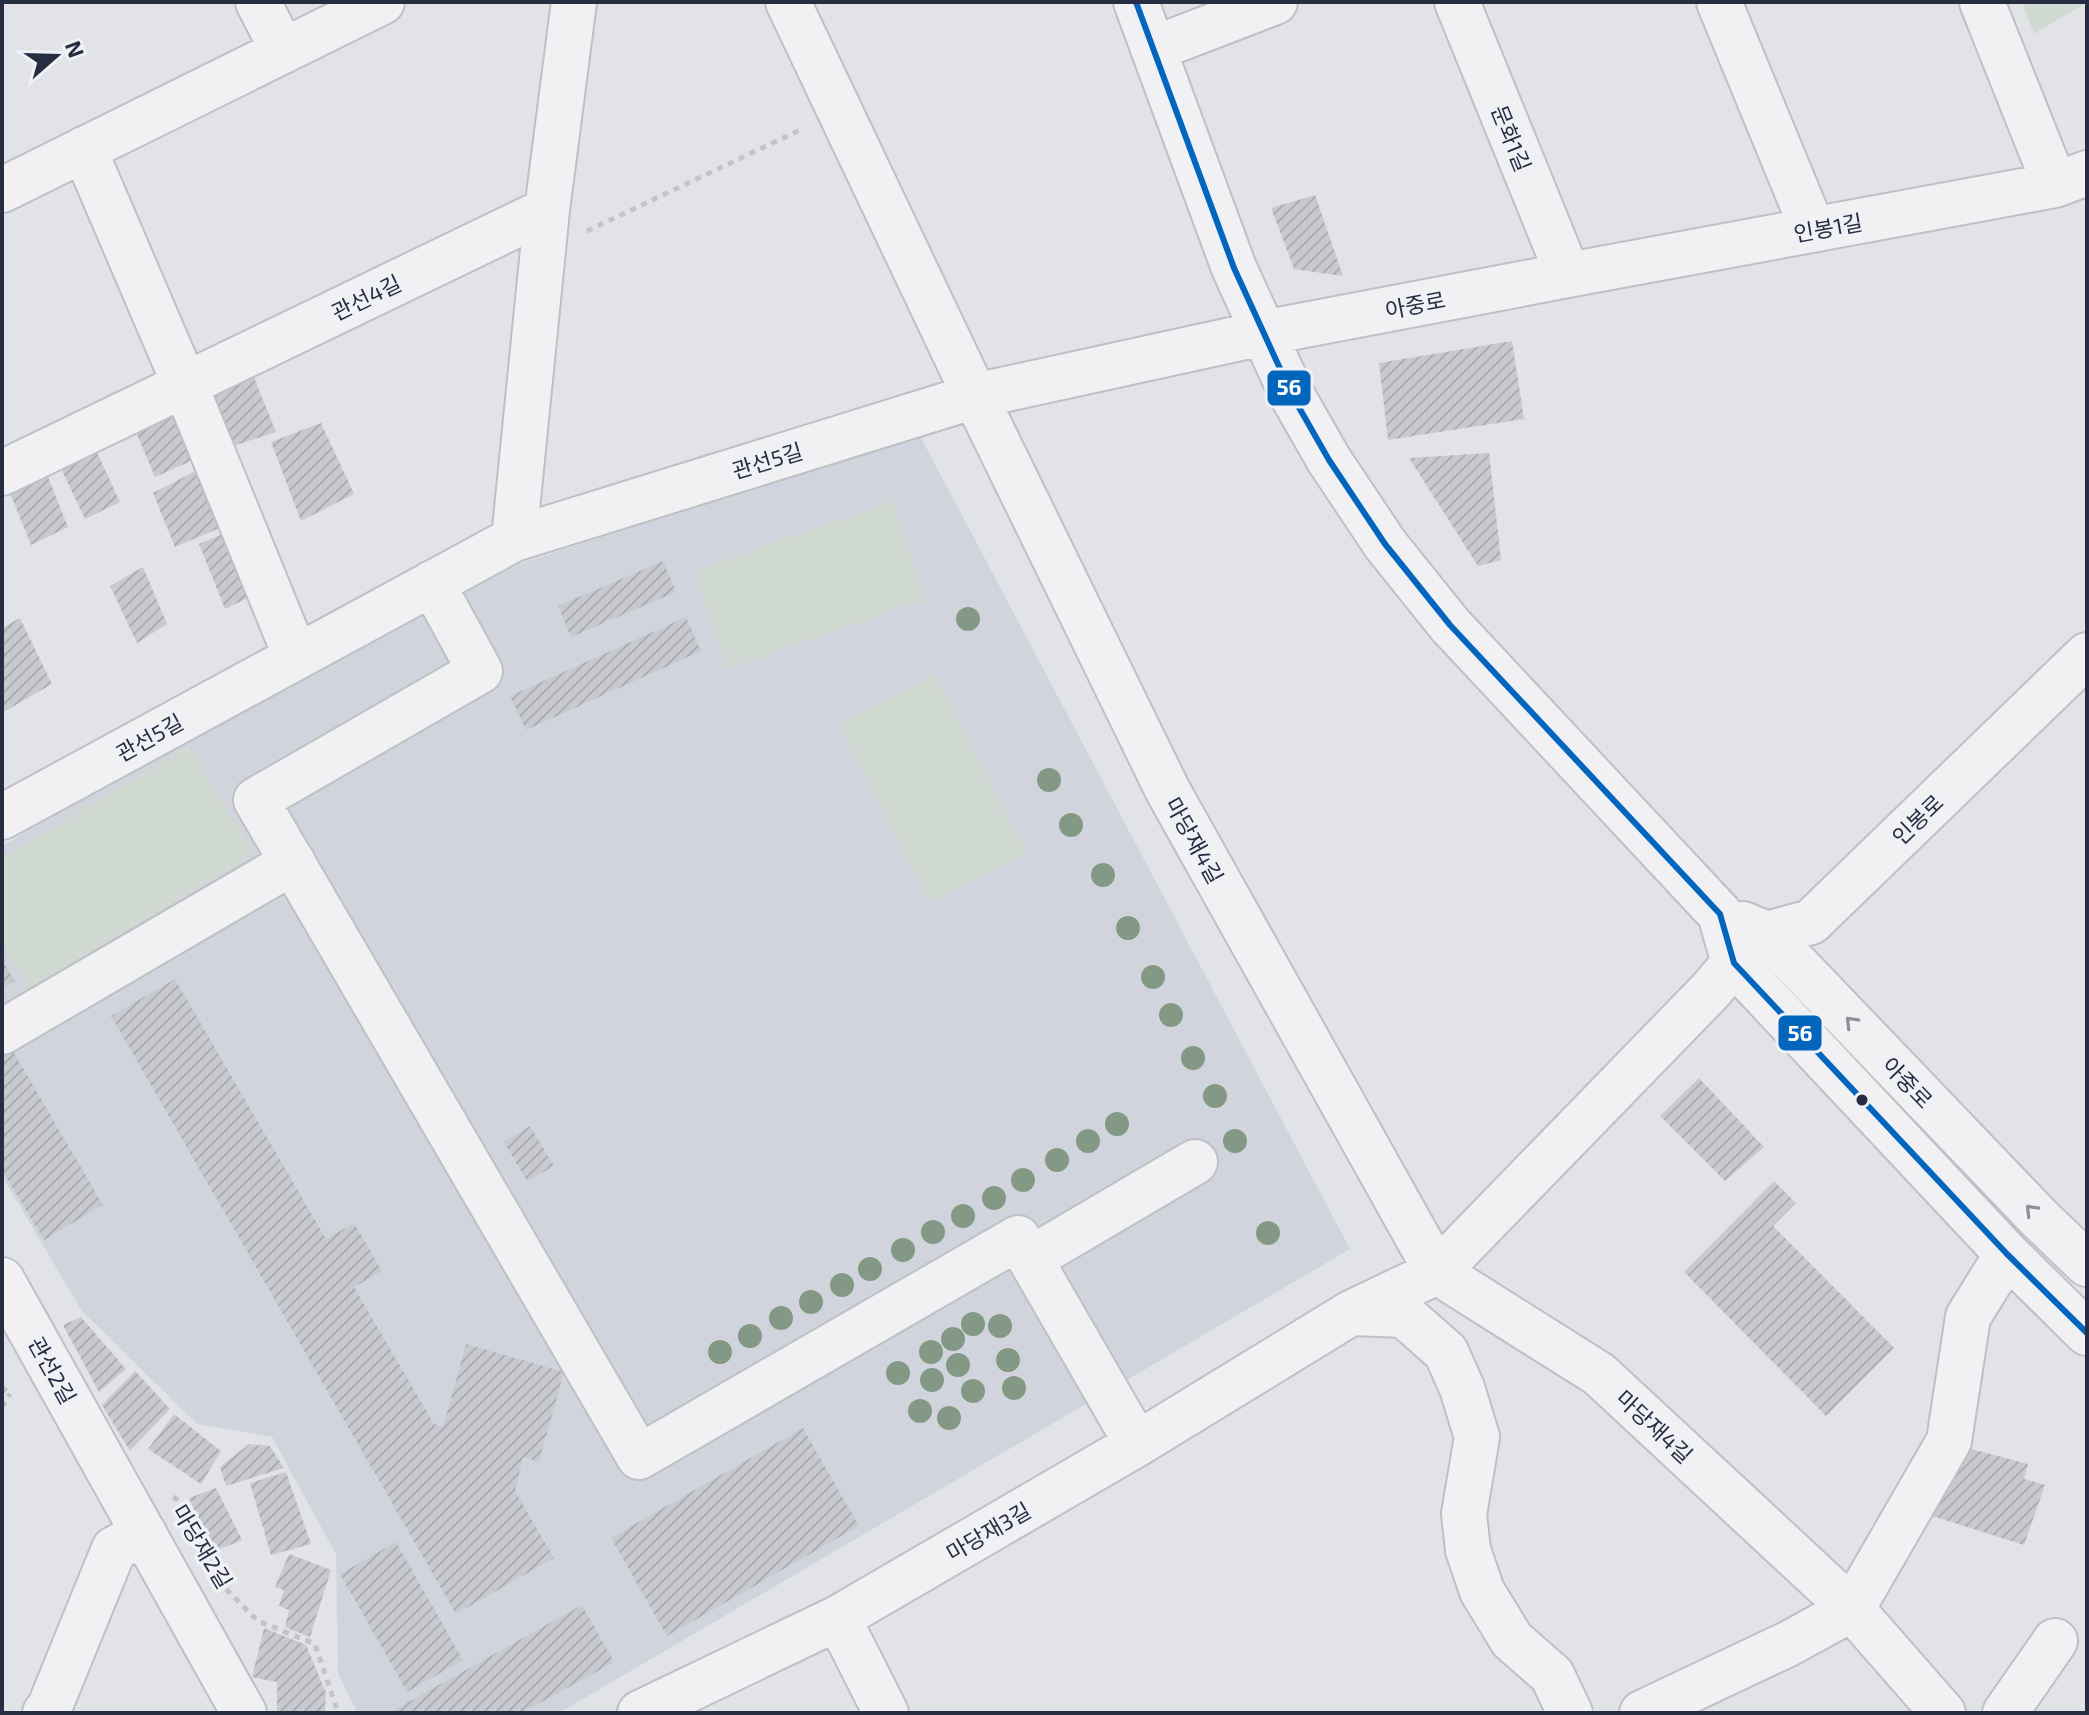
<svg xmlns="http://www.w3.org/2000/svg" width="2089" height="1715" viewBox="0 0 2089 1715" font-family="'Exo 2','Noto Sans KR',sans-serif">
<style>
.built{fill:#d1d4dc}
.park{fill:#d0dad2}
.building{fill:url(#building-hatch)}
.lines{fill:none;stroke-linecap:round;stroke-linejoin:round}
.minor-casing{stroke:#bec0c4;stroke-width:48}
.path{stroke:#c3c4ca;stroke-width:5;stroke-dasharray:6 6;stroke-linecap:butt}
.minor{stroke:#f1f1f3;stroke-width:44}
.bus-1-casing{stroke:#eff1f6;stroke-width:12}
.bus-1{stroke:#0065bd;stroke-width:6}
.tree{fill:#849985}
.oneway{stroke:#8c8f9a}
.bus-dot{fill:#272d40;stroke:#eff1f6;stroke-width:3}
.labels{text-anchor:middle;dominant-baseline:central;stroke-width:7;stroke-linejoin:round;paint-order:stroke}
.street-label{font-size:22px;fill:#272d40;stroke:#eff1f6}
.line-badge{stroke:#eff1f6;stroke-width:3}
.badge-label{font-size:22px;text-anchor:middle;font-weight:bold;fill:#fff}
</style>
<defs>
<pattern id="building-hatch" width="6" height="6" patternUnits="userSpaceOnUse" patternTransform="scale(2)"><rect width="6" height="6" fill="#c8cacf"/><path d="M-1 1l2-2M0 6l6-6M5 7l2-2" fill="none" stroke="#acaeb3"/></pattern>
</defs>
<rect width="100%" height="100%" fill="#e1e3e7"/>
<path class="built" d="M 919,434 L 1350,1249 L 559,1713 L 357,1713 L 338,1673 L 336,1554 L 272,1437 L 197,1424 L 82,1311 L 2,1176 L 2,846 L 218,719 L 519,564 Z"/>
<path class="park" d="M 2022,2 L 2087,2 L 2034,34 Z
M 892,501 L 926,599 L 728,669 L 694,571 Z
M 935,674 L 1027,853 L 931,903 L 838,724 Z
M 189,746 L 254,854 L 29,988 L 2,943 L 2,858 Z"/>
<path class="building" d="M 1315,195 L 1343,276 L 1294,269 L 1271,208 Z
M 1512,341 L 1524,419 L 1388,440 L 1379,363 Z
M 249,365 L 276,432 L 227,448 L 199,387 Z
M 171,400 L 193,460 L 155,477 L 130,418 Z
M 321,423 L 354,494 L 301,521 L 271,442 Z
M 92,442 L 120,502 L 85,519 L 55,456 Z
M 1489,453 L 1501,560 L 1478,566 L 1409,458 Z
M 42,462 L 68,527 L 31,545 L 5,481 Z
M 203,467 L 229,524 L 175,547 L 153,493 Z
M 230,531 L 260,592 L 225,609 L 199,544 Z
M 663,561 L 676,592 L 571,637 L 558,606 Z
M 143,567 L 167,624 L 137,643 L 110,586 Z
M 686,617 L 701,651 L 526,730 L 510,696 Z
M 20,618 L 52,684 L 2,713 L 2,628 Z
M 2,960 L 15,981 L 2,989 Z
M 175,979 L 326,1239 L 354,1223 L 382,1271 L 354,1287 L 434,1424 L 443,1427 L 466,1344 L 564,1372 L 539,1462 L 523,1457 L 515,1491 L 554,1558 L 456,1614 L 111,1016 Z
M 10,1046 L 103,1205 L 44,1240 L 2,1170 L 2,1051 Z
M 1699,1078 L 1764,1147 L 1725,1181 L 1660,1116 Z
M 530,1126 L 554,1166 L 527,1181 L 504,1142 Z
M 1774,1181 L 1796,1203 L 1773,1226 L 1894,1348 L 1826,1416 L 1684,1272 Z
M 81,1317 L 126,1369 L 99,1392 L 63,1325 Z
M 135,1371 L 170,1409 L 130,1451 L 102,1405 Z
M 174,1414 L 221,1451 L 201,1484 L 148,1449 Z
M 803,1428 L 859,1526 L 667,1636 L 611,1538 Z
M 249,1444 L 270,1446 L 284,1468 L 226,1486 L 220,1467 Z
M 1960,1446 L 2028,1464 L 2024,1479 L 2045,1485 L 2024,1545 L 1926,1514 L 1941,1475 L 1953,1479 Z
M 286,1472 L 311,1544 L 271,1555 L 250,1483 Z
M 216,1488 L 242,1540 L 213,1552 L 189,1498 Z
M 396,1542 L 463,1660 L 407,1692 L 340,1574 Z
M 289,1554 L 331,1570 L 310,1637 L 285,1627 L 289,1610 L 279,1606 L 284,1590 L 275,1587 Z
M 582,1605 L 614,1662 L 522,1713 L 395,1713 L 394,1710 Z
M 264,1628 L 306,1645 L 326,1693 L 325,1713 L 277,1711 L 277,1682 L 252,1677 Z"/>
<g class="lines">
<defs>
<path id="minor" d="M 258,2 L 283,51
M 788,2 L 975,396 L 1168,791 L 1437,1272 L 1599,1374 L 1852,1609 L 1943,1713
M 1136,2 L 1234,268 L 1293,397 L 1329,460 L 1385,544 L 1450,625 L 1720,914 L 1734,963 L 2007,1254 L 2087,1333
M 1457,2 L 1568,275
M 1719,2 L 1813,230
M 1982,2 L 2055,185
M 1153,49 L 1275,2
M 84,149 L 185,385 L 296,657
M 2,190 L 382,2
M 2,473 L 547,210
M 514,539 L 547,210 L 574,2
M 432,583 L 480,671 L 256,800 L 639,1457 L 1018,1238 L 1137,1444
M 2,817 L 514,539 L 975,396 L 1263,333 L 1568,275 L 2055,185 L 2087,173
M 1743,924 L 1767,934 L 2040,1219 L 2087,1264
M 2,1032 L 293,862
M 1030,1259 L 1195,1162
M 2,1280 L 244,1713
M 1352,1313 L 1404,1315 L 1446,1352 L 1462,1388 L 1477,1437 L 1464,1514 L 1468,1550 L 1482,1591 L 1512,1640 L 1552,1675 L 1570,1713
M 838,1618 L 886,1713
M 45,1713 L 50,1706 L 114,1549 L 144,1533
M 640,1713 L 838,1618 L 1137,1444 L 1351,1313 L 1437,1272 L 1711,990 L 1734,963 L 1767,934 L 1811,922 L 2087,655
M 1642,1713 L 1788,1644 L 1852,1609 L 1949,1441 L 1968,1317 L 2007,1254
M 2005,1713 L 2055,1641"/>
</defs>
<use href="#minor" class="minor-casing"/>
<path class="path" d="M 587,231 L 802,129
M 2,1387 L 10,1394
M 2,1407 L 10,1394
M 173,1497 L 183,1503 L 228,1591 L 258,1621 L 315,1644 L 338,1713"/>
<use href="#minor" class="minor"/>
<defs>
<path id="bus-1" d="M 1136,2 L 1234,268 L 1293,397 L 1329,460 L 1385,544 L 1450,625 L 1720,914 L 1734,963 L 2007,1254 L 2087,1333"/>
</defs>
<use href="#bus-1" class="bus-1-casing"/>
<use href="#bus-1" class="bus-1"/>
</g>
<g class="tree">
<circle cx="968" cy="619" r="12"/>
<circle cx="1049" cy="780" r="12"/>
<circle cx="1071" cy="825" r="12"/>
<circle cx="1103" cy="875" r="12"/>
<circle cx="1128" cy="928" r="12"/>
<circle cx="1153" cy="977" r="12"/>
<circle cx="1171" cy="1015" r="12"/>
<circle cx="1193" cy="1058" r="12"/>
<circle cx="1215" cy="1096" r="12"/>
<circle cx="1117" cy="1124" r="12"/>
<circle cx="1088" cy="1141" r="12"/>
<circle cx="1235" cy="1141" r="12"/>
<circle cx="1057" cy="1160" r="12"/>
<circle cx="1023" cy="1180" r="12"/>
<circle cx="994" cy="1198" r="12"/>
<circle cx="963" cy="1216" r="12"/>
<circle cx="933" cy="1232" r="12"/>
<circle cx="1268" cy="1233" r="12"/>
<circle cx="903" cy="1250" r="12"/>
<circle cx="870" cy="1269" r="12"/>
<circle cx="842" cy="1285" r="12"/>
<circle cx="811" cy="1302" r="12"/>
<circle cx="781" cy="1318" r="12"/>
<circle cx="973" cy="1324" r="12"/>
<circle cx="1000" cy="1326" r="12"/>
<circle cx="750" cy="1336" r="12"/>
<circle cx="953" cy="1339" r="12"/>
<circle cx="720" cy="1352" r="12"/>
<circle cx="931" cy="1352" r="12"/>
<circle cx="1008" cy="1360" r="12"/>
<circle cx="958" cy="1365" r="12"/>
<circle cx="898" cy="1373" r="12"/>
<circle cx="932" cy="1380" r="12"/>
<circle cx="1014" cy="1388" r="12"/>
<circle cx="973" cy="1391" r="12"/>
<circle cx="920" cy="1411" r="12"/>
<circle cx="949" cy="1418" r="12"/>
</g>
<defs><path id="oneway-chevron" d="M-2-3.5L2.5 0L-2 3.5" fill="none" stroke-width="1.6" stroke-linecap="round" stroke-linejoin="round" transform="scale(2)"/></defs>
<g class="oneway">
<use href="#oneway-chevron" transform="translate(1851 1022) rotate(-134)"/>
<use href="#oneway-chevron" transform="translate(2031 1210) rotate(-134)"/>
</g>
<circle class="bus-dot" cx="1862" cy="1100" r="7"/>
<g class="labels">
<g class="street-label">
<text transform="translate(1512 138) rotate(68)">문화1길</text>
<text transform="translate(1828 227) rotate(-10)">인봉1길</text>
<text transform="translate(366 297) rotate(-26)">관선4길</text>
<text transform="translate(1415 304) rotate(-11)">아중로</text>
<text transform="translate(767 460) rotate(-17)">관선5길</text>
<text transform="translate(149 737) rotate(-29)">관선5길</text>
<text transform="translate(1917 819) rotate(-44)">인봉로</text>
<text transform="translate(1195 840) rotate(61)">마당재4길</text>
<text transform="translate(1908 1082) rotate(46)">아중로</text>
<text transform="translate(53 1370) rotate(61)">관선2길</text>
<text transform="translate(1655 1426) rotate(43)">마당재4길</text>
<text transform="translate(988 1531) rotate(-30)">마당재3길</text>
<text transform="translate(203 1546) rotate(59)">마당재2길</text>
</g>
</g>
<g class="line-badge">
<rect x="1266" y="369" width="46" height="38" rx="8" fill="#0065bd"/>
<rect x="1777" y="1014" width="46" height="38" rx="8" fill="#0065bd"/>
</g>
<g class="badge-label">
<text x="1289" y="395">56</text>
<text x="1800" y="1041">56</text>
</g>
<rect width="2089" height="1715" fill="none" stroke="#272d40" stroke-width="8"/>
<g transform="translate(56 56) rotate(70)" stroke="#eff1f6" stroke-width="6" paint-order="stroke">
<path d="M0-6L14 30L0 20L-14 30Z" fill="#272d40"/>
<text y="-12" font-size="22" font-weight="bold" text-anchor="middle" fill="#272d40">N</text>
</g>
</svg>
